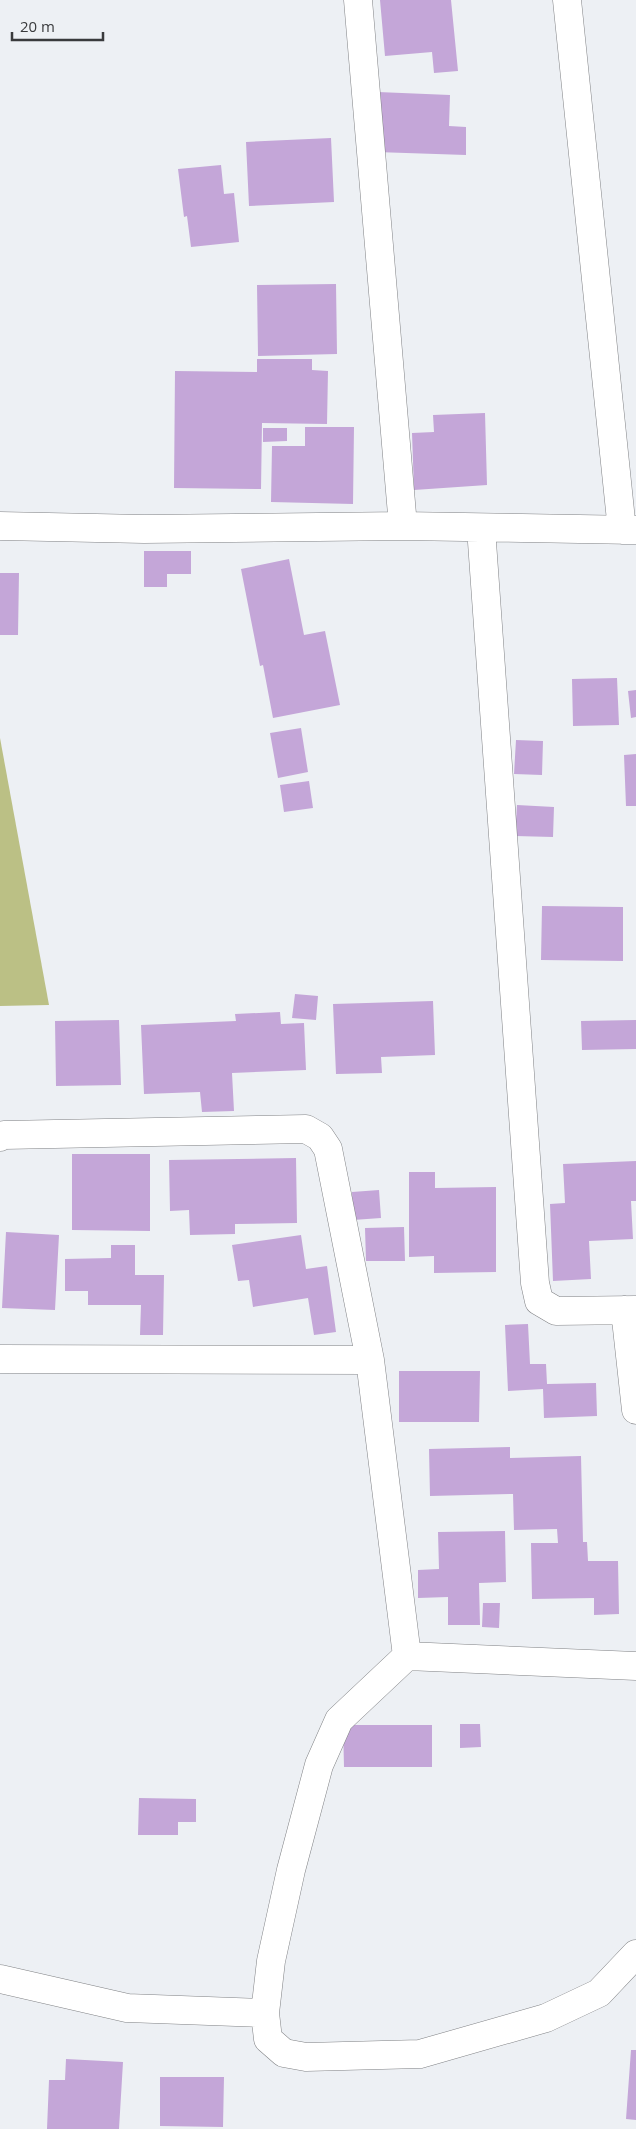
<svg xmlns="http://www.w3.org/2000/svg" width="636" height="2129" viewBox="0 0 636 2129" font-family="'Open Sans',sans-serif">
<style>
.forest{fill:#bbc085}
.building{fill:#c4a6d8}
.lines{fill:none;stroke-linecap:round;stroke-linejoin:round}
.street-casing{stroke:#808285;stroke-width:29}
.street{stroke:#fff;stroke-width:28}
</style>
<rect width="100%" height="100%" fill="#edf0f4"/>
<path class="forest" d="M 0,738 L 49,1005 L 0,1006 Z"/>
<path class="building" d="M 380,0 L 451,0 L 458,71 L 434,73 L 432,52 L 385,56 Z
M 378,92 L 450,95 L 449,126 L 466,127 L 466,155 L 376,152 Z
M 331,138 L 334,202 L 249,206 L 246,142 Z
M 221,165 L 224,194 L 234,193 L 239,242 L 191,247 L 187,216 L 184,217 L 178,169 Z
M 336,284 L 337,354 L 258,356 L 257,285 Z
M 257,359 L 312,359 L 312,370 L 328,371 L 327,424 L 262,423 L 261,489 L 174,488 L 175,371 L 257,372 Z
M 485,413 L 487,485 L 414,490 L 412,433 L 434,432 L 433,415 Z
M 305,427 L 354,427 L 353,504 L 271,502 L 272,446 L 305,446 Z
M 263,428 L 287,428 L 287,441 L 263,442 Z
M 144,551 L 191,551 L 191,574 L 167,574 L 167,587 L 144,587 Z
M 289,559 L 304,635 L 325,631 L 340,705 L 273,718 L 263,665 L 260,666 L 241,569 Z
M 0,573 L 19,573 L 18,635 L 0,635 Z
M 617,678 L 619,725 L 573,726 L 572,679 Z
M 636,690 L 636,717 L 631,718 L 628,691 Z
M 301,728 L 308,772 L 278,778 L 270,733 Z
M 516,740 L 543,741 L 542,775 L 514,774 Z
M 636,754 L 636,806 L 626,806 L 624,755 Z
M 309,781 L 313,808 L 284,812 L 280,785 Z
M 517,805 L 554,807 L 553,837 L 515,836 Z
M 542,906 L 623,907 L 623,961 L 541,960 Z
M 295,994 L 318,996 L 316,1020 L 292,1018 Z
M 433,1001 L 435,1055 L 381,1057 L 382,1073 L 336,1074 L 333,1004 Z
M 280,1012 L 281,1024 L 304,1023 L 306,1070 L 232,1073 L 234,1111 L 202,1112 L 200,1092 L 144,1094 L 141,1025 L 236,1021 L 235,1014 Z
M 119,1020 L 121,1085 L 56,1086 L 55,1021 Z
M 636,1020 L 636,1049 L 582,1050 L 581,1021 Z
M 72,1154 L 150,1154 L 150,1231 L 72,1230 Z
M 296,1158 L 297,1223 L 235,1224 L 235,1234 L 190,1235 L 189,1210 L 170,1211 L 169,1160 Z
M 636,1161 L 636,1201 L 631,1201 L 633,1239 L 589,1241 L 591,1279 L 553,1281 L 550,1204 L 565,1203 L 563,1164 Z
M 409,1172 L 435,1172 L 435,1188 L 496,1187 L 496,1272 L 434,1273 L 434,1256 L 409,1257 Z
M 379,1190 L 381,1218 L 353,1220 L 352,1192 Z
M 404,1227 L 405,1261 L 366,1261 L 365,1228 Z
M 6,1232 L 59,1235 L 55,1310 L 2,1308 Z
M 301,1235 L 306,1269 L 327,1266 L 336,1332 L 314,1335 L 308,1298 L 253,1307 L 249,1280 L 238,1281 L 232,1245 Z
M 111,1245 L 135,1245 L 135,1275 L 164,1275 L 163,1335 L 140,1335 L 141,1305 L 88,1305 L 88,1291 L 65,1291 L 65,1259 L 111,1258 Z
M 528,1324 L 530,1364 L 546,1364 L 547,1384 L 596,1383 L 597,1416 L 544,1418 L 543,1389 L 508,1391 L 505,1325 Z
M 399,1371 L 480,1371 L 479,1422 L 399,1422 Z
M 510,1447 L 510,1458 L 581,1456 L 583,1542 L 587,1542 L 588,1561 L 618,1561 L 619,1614 L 594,1615 L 594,1598 L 532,1599 L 531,1543 L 558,1543 L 557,1529 L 514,1530 L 513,1494 L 430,1496 L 429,1449 Z
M 505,1531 L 506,1582 L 479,1583 L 480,1625 L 448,1625 L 448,1597 L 418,1598 L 418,1570 L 439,1569 L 438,1532 Z
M 483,1603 L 500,1603 L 499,1628 L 482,1627 Z
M 460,1724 L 480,1724 L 481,1747 L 460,1748 Z
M 343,1725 L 432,1725 L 432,1767 L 344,1767 Z
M 139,1798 L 196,1799 L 196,1822 L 178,1822 L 178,1835 L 138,1835 Z
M 631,2050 L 636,2050 L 636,2120 L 626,2119 Z
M 66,2059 L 123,2062 L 119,2129 L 47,2129 L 49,2080 L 65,2080 Z
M 160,2077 L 224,2077 L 223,2127 L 160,2126 Z"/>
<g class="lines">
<defs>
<path id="street" d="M 358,0 L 403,526
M 567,0 L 622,530
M 0,526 L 144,529 L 403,526 L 636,530
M 481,528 L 535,1283 L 539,1301 L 556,1311 L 636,1310
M 0,1137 L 4,1135 L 306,1129 L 320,1137 L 328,1149 L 370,1360 L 407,1656
M 625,1310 L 636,1410
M 0,1359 L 370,1360
M 636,1666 L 407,1656 L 339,1720 L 319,1765 L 291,1870 L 271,1961 L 265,2013 L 268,2039 L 284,2053 L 306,2057 L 420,2054 L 546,2018 L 599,1993 L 636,1954
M 0,1979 L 127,2008 L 265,2013"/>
</defs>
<use href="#street" class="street-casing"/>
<use href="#street" class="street"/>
</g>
<path d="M12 32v8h91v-8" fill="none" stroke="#393a3c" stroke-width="2.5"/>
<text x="20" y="32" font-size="15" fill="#393a3c" stroke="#edf0f4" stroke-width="4" paint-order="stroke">20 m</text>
</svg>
